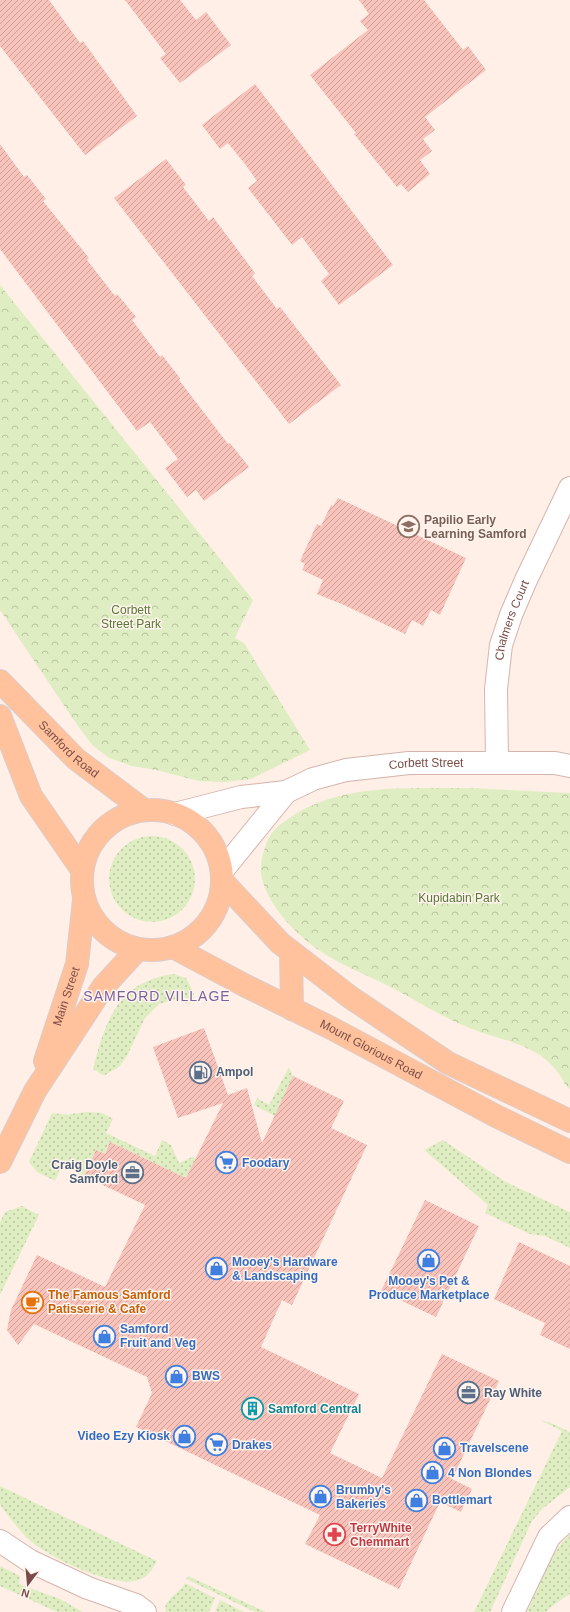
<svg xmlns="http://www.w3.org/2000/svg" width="570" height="1612" viewBox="0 0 570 1612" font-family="Helvetica,sans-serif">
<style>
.grass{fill:url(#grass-dots)}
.park{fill:url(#park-crowns)}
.building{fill:url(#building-hatch)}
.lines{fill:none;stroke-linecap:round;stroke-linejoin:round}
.minor-casing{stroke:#d5b4ac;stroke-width:24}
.major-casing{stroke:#dacdcb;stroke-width:24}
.minor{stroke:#fff;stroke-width:22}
.major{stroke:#ffc29c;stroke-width:22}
.labels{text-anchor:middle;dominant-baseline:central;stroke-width:3;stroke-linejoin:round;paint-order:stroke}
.education-label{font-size:12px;font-weight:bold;fill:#785e54;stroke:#fff4ee;text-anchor:start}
.park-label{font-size:12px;fill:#5a7638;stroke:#fff4ee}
.street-label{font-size:12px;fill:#7b4c47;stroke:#fff4ee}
.service-label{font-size:12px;font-weight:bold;fill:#4e5e75;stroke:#fff4ee;text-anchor:start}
.shop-label{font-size:12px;font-weight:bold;fill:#366cbe;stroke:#fff4ee;text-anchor:start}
.food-label{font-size:12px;font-weight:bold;fill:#c56008;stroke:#fff4ee;text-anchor:start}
.culture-label{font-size:12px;font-weight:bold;fill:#0d838f;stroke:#fff4ee;text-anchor:start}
.health-label{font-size:12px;font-weight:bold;fill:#be3a42;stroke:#fff4ee;text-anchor:start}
.quarter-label{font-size:14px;letter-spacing:1px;fill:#7b629f;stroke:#fff4ee}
</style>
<defs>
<pattern id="grass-dots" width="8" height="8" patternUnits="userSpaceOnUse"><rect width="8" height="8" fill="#dfeec2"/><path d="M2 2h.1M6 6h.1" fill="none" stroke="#bac39f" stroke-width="1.8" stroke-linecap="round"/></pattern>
<pattern id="park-crowns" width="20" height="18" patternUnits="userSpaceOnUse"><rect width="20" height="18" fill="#dfeec2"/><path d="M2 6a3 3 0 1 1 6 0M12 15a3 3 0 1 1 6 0" fill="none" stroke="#bac39f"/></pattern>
<pattern id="building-hatch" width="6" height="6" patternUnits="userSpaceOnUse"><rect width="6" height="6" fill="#f7c3ba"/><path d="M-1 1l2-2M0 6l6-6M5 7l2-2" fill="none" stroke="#cda199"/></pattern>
</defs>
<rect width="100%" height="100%" fill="#ffefe6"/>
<path class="grass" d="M109 879a43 43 0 1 1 86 0a43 43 0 1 1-86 0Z
M 173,974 L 186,978 L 194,993 L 194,1000 L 189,1004 L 173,1000 L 159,1004 L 145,1018 L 127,1056 L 119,1067 L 105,1075 L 101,1074 L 93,1069 C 105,1021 118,982 173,974 Z
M 289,1067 L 293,1077 L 275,1116 L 254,1105 L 257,1098 L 269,1105 Z
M 88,1112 L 102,1113 L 113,1119 L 106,1133 L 155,1156 L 162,1140 L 171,1145 L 179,1163 L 192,1157 L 196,1158 L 186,1178 L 110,1142 L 105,1154 L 96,1150 L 84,1176 L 62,1166 L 55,1181 L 37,1172 L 29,1162 L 52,1113 L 69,1115 L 70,1114 Z
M 443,1140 L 504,1181 L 570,1212 L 570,1248 L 545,1236 L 530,1234 L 485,1213 L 488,1205 L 424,1150 Z
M 22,1206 L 39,1215 L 0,1295 L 0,1222 L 5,1212 Z
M 540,1420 L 551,1423 L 570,1432 L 570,1487 L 542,1509 L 532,1521 L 490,1612 L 474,1612 L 562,1431 Z
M 0,1486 L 157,1561 C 153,1568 149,1576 141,1579 C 116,1591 49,1557 29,1540 C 23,1534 4,1512 0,1504 C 0,1500 0,1491 0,1486 Z
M 570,1534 L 570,1594 L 555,1604 L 546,1612 L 527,1612 C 539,1587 550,1553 570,1534 Z
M 0,1566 L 20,1576 L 19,1584 L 60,1599 L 83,1612 L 57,1612 L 0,1586 Z
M 188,1576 L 266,1612 L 255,1612 L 186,1579 Z
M 185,1583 L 215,1598 L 209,1612 L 166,1612 C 161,1601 180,1593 185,1583 Z
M 220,1600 L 244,1612 L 215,1612 Z"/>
<path class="park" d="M 0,285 L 253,600 L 235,638 L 244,643 L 310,750 L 251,779 L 225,782 L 199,781 L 156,770 L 132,766 L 109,758 L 92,745 L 73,719 L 0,610 Z
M 469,788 L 570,793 L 570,1089 C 564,1086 563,1079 559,1074 C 554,1067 546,1059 538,1054 C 518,1041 494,1038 472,1029 C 446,1019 422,1004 398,991 C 373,977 346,968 323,953 C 298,937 265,904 261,873 C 260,863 263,852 267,842 C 270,832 280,824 288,819 C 340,782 409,789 469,788 Z"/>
<path class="building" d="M 0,0 L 49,0 L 80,43 L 83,41 L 137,116 L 85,155 L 0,46 Z
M 125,0 L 180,0 L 196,20 L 206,12 L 231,45 L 180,83 L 160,58 L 166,54 Z
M 359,0 L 424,0 L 463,50 L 468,46 L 486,70 L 425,117 L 435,130 L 423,139 L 432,151 L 420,160 L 430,174 L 408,192 L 401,184 L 397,187 L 354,134 L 356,133 L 310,75 L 368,30 L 360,21 L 369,14 Z
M 255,84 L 393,265 L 339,305 L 321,281 L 329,274 L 302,237 L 292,245 L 248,188 L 257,181 L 245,164 L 228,143 L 220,149 L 202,125 Z
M 0,144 L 24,177 L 27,175 L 46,199 L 43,201 L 89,258 L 87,260 L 115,296 L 117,294 L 136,317 L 132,320 L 160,357 L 162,355 L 180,378 L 179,380 L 228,444 L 230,443 L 249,467 L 204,501 L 196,490 L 187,497 L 165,468 L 178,459 L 150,422 L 137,431 L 0,249 Z
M 166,159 L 186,185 L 183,187 L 209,221 L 213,217 L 255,273 L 252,276 L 277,309 L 280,307 L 341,385 L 289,424 L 114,198 Z
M 338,498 L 466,558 L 440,615 L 431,610 L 423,626 L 412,620 L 405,634 L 344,605 L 317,594 L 323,580 L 302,570 L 305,564 L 300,561 L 317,524 L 321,526 L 331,505 L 333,506 Z
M 204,1028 L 228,1095 L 247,1088 L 262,1143 L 293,1076 L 344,1101 L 331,1128 L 367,1145 L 292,1305 L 282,1300 L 261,1347 L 359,1394 L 330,1453 L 382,1478 L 442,1354 L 499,1381 L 452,1479 L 472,1489 L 461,1512 L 440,1502 L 399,1589 L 305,1544 L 320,1515 L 136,1427 L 152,1393 L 147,1377 L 34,1324 L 18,1345 L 7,1330 L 11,1310 L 37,1255 L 105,1287 L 145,1205 L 84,1176 L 96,1150 L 105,1154 L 110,1142 L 186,1178 L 223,1103 L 178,1118 L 153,1047 Z
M 425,1200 L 479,1226 L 436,1317 L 381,1291 Z
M 519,1242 L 570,1266 L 570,1349 L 540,1335 L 545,1323 L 494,1299 Z"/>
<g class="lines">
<defs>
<g id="minor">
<path id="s1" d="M 497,762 L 496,689 L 501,645 L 511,615 L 526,580 L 570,488"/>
<path id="s2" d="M 175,814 L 241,797 L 286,792 L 313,779 L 346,770 L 409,763 L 555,763 L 570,766"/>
<path d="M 222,871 L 286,792"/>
<path d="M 0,1541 L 30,1561 L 88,1588 L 136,1605 L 145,1612"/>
<path d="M 513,1612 L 549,1537 L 570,1517"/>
</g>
<g id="major">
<path id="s3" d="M 0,681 L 76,759 L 144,810"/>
<path d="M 0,716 L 31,796 L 82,870"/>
<circle cx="152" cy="880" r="70"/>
<path d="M 223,882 L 280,943 L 350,997 L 448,1063 L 570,1121"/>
<path id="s4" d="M 173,947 L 246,986 L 331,1028 L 496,1116 L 570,1152"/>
<path d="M 291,952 L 292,1009"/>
<path id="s5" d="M 45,1061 L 77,964 L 84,900"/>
<path d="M 0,1162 L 35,1091 L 103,987 L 138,949"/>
</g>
</defs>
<use href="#minor" class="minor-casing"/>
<use href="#major" class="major-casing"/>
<use href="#minor" class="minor"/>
<use href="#major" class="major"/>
</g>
<defs>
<symbol id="school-ring" viewBox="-11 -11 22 22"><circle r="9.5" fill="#fff4ee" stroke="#8d6e63" stroke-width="1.5"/><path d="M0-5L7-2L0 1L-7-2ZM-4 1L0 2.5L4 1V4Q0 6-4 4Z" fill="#8d6e63"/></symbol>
<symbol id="fuel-ring" viewBox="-11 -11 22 22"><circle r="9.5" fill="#fff4ee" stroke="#5c6f8a" stroke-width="1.5"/><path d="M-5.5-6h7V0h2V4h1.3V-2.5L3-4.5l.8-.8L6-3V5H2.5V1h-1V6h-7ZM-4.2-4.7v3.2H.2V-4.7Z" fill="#5c6f8a"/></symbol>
<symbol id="supermarket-ring" viewBox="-11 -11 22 22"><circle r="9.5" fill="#fff4ee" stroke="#3f7fe0" stroke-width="1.5"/><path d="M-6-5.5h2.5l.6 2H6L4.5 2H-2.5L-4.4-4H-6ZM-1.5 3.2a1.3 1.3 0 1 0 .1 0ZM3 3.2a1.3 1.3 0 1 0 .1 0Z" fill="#3f7fe0"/></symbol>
<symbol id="office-ring" viewBox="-11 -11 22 22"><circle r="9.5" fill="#fff4ee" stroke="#5c6f8a" stroke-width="1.5"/><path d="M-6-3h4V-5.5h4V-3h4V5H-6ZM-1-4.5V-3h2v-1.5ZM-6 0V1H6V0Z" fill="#5c6f8a"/></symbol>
<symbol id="shop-ring" viewBox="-11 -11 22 22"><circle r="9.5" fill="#fff4ee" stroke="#3f7fe0" stroke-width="1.5"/><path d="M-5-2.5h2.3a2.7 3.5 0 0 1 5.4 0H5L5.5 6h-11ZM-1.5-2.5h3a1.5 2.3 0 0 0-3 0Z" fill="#3f7fe0"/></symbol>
<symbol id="cafe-ring" viewBox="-11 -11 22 22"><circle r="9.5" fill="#fff4ee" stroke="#e8710a" stroke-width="1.5"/><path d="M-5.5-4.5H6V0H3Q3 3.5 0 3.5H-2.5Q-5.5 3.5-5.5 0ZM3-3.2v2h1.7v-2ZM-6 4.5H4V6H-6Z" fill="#e8710a"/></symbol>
<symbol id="building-ring" viewBox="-11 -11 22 22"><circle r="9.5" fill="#fff4ee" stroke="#0f9aa8" stroke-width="1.5"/><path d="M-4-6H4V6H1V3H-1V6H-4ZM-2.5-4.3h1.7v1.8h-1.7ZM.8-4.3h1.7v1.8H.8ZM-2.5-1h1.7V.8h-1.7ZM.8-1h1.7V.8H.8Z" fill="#0f9aa8"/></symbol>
<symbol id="pharmacy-ring" viewBox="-11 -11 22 22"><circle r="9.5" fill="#fff4ee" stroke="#e0444e" stroke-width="1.5"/><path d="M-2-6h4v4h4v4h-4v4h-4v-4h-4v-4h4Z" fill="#e0444e"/></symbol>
</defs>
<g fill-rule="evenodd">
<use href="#school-ring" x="396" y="514" width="25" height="25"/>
<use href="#fuel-ring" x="188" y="1060" width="25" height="25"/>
<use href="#supermarket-ring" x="214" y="1150" width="25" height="25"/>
<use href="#office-ring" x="120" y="1160" width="25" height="25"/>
<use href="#shop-ring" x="416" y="1248" width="25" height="25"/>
<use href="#shop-ring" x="204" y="1256" width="25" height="25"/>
<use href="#cafe-ring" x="20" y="1290" width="25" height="25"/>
<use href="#shop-ring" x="92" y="1324" width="25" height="25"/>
<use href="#shop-ring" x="164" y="1364" width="25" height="25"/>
<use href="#office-ring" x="456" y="1380" width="25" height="25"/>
<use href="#building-ring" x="240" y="1396" width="25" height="25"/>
<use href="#shop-ring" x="172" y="1424" width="25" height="25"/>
<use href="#supermarket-ring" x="204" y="1432" width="25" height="25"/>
<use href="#shop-ring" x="432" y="1436" width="25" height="25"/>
<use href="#shop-ring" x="420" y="1460" width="25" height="25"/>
<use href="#shop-ring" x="308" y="1484" width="25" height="25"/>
<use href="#shop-ring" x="404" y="1488" width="25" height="25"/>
<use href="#pharmacy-ring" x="322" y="1522" width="25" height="25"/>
</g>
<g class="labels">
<g class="education-label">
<text x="424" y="520">Papilio Early<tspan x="424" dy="14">Learning Samford</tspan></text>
</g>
<g class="park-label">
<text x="131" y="610">Corbett<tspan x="131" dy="14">Street Park</tspan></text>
<text x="459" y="898">Kupidabin Park</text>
</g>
<g class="street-label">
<text stroke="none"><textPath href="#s1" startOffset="144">Chalmers Court</textPath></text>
<text stroke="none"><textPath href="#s3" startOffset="97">Samford Road</textPath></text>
<text stroke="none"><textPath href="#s2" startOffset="258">Corbett Street</textPath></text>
<text stroke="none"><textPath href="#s5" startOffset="68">Main Street</textPath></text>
<text stroke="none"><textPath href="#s4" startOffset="223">Mount Glorious Road</textPath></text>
</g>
<g class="service-label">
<text x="216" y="1072">Ampol</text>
<text x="118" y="1165" text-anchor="end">Craig Doyle<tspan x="118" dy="14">Samford</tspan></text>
<text x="484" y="1393">Ray White</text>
</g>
<g class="shop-label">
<text x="242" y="1163">Foodary</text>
<text x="232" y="1262">Mooey's Hardware<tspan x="232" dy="14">&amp; Landscaping</tspan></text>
<text x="429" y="1281" text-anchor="middle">Mooey's Pet &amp;<tspan x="429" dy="14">Produce Marketplace</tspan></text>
<text x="120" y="1329">Samford<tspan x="120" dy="14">Fruit and Veg</tspan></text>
<text x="192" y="1376">BWS</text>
<text x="170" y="1436" text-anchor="end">Video Ezy Kiosk</text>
<text x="232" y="1445">Drakes</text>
<text x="460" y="1448">Travelscene</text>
<text x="448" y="1473">4 Non Blondes</text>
<text x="336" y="1490">Brumby's<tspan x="336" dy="14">Bakeries</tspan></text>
<text x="432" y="1500">Bottlemart</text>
</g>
<g class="food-label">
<text x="48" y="1295">The Famous Samford<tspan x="48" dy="14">Patisserie &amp; Cafe</tspan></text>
</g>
<g class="culture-label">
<text x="268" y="1409">Samford Central</text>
</g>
<g class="health-label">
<text x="350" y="1528">TerryWhite<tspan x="350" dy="14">Chemmart</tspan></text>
</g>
<g class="quarter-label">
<text x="157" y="996">SAMFORD VILLAGE</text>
</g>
</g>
<g transform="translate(28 1584) rotate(196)" stroke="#fff4ee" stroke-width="3" paint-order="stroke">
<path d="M0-3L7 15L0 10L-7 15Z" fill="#7b4c47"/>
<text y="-6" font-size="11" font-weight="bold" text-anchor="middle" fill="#7b4c47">N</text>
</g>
</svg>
